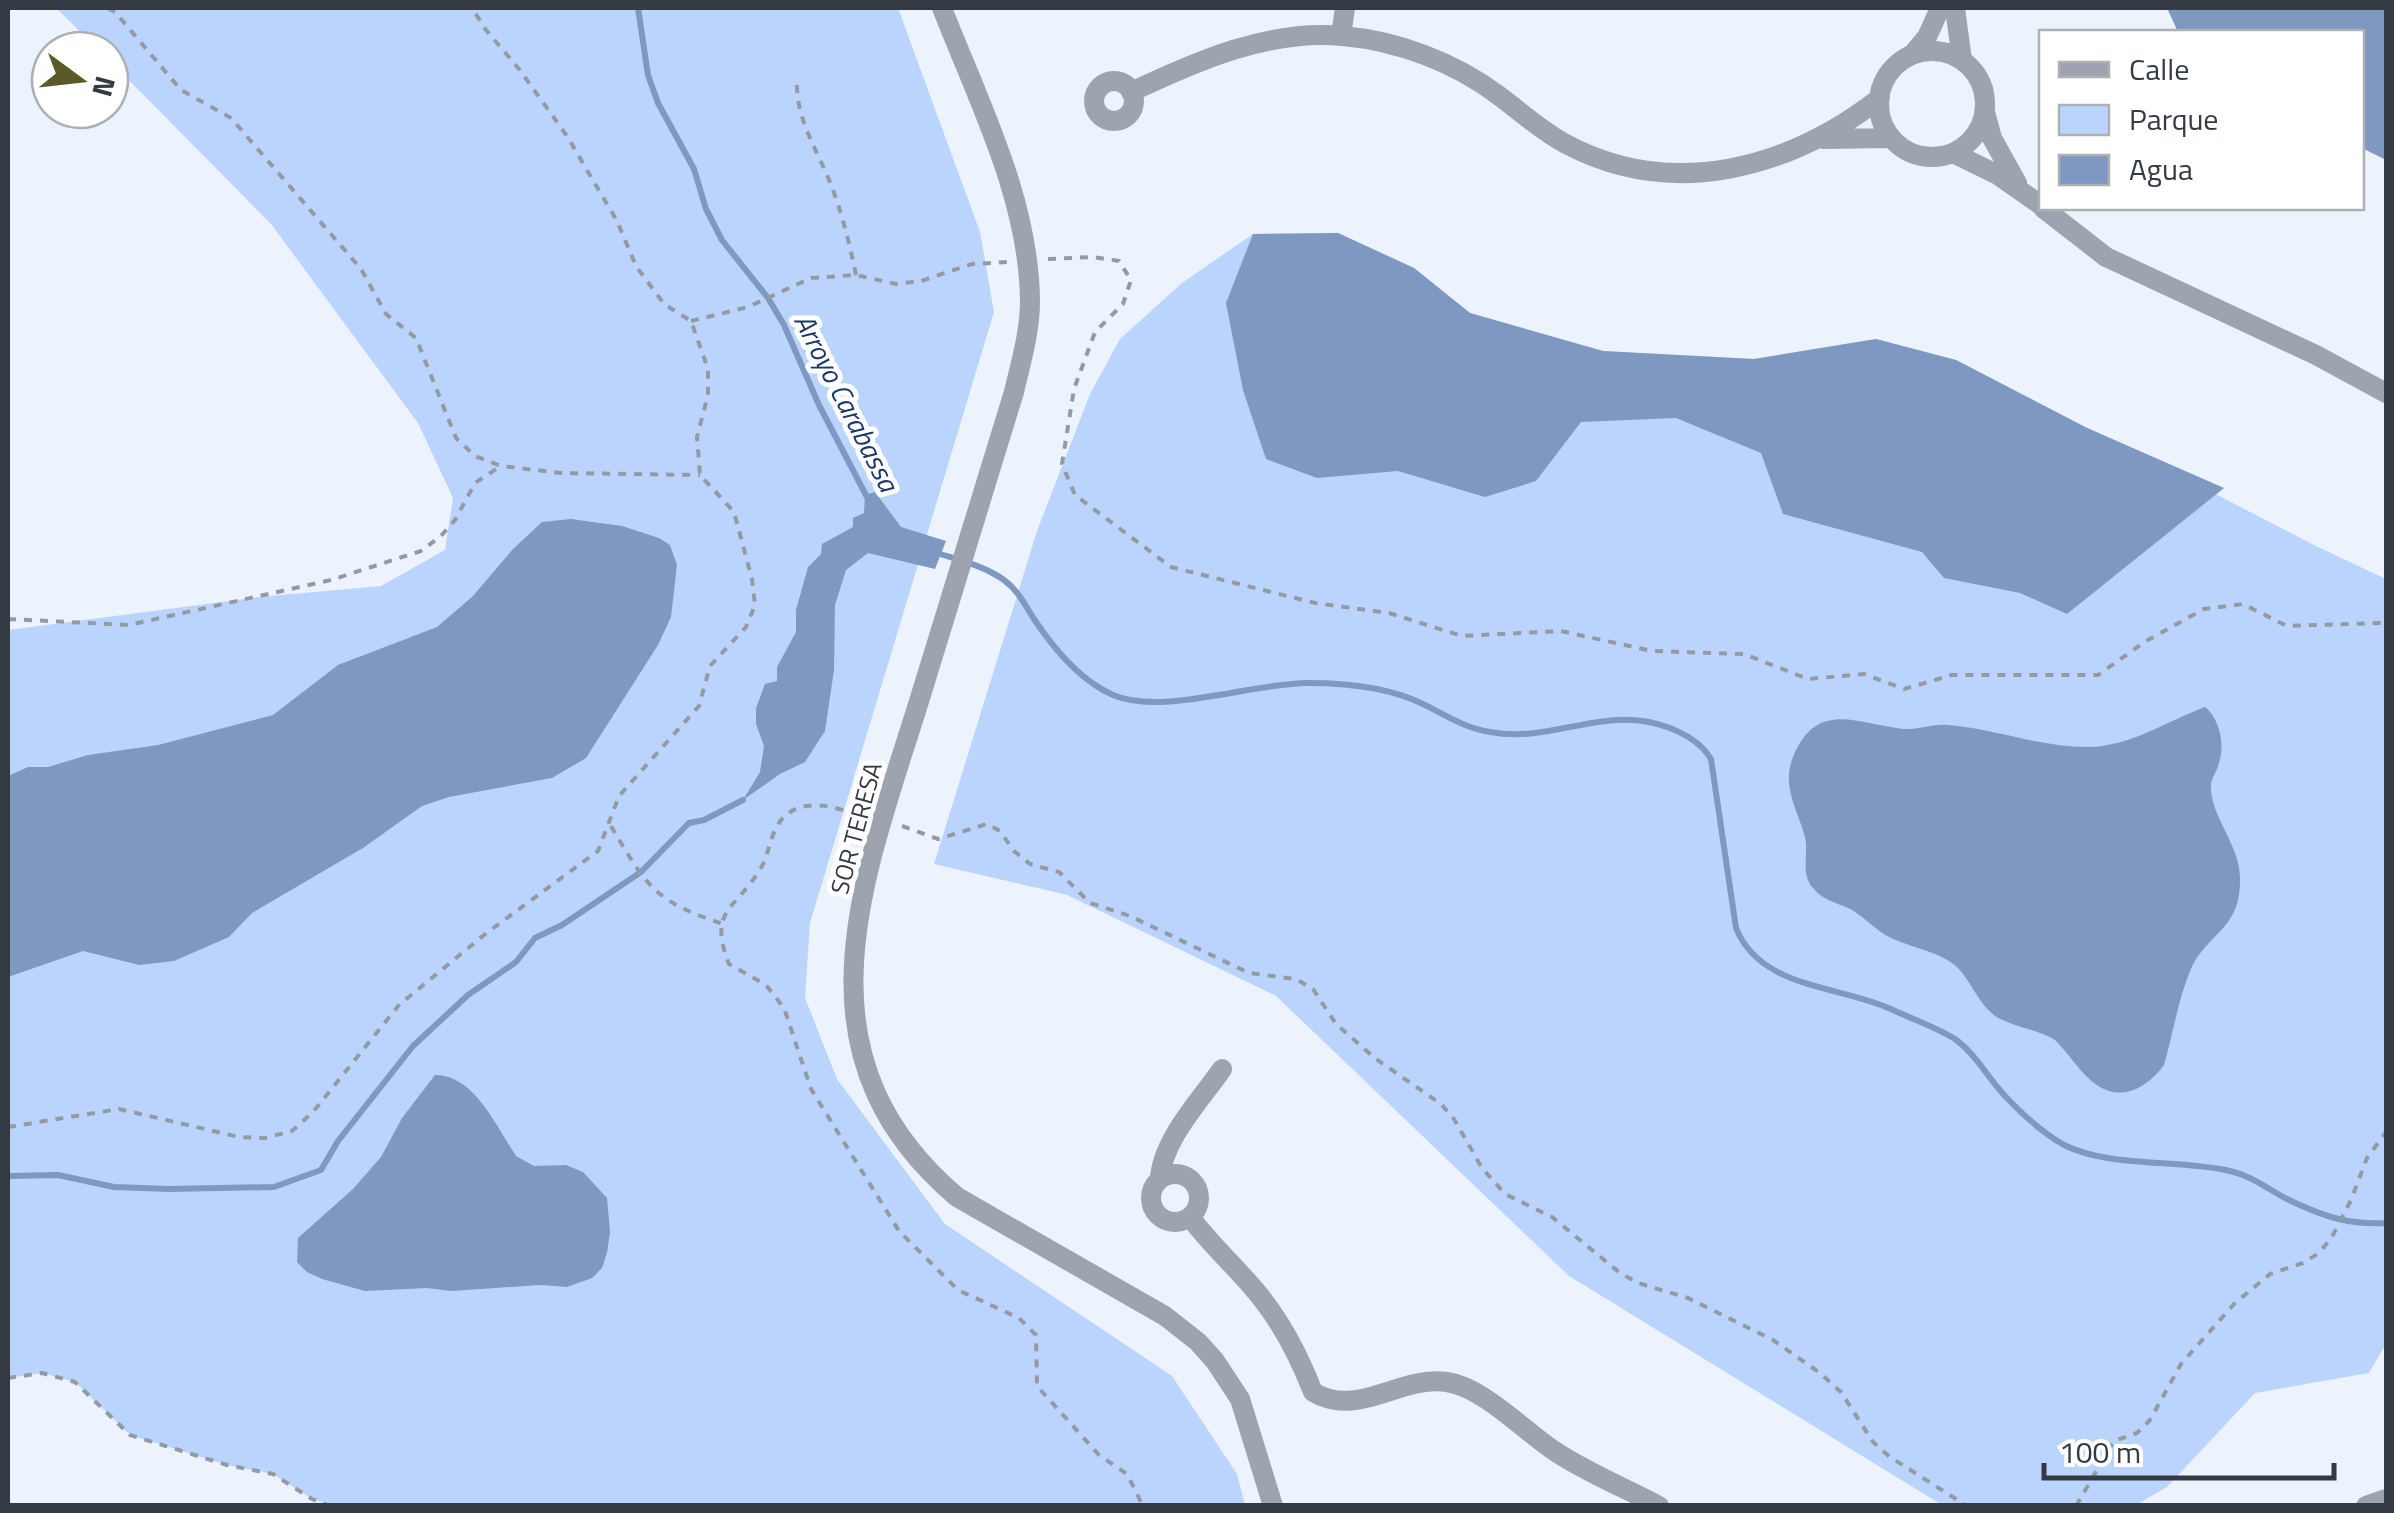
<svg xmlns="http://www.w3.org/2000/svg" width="2394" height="1513" viewBox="0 0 2394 1513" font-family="'Titillium Web',sans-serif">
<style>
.green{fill:#bbd4fd}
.water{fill:#7e98c1}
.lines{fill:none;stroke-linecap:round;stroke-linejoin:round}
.stream{stroke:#7e98c1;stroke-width:6}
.path{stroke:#939aa4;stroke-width:4;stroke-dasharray:8 8;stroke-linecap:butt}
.minor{stroke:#9ea4af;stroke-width:20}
.labels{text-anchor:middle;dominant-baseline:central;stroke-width:10;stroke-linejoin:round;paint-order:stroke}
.street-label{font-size:25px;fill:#333a44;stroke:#fff}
.water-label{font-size:28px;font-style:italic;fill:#18376b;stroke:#fff}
</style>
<rect width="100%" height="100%" fill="#ecf3fd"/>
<path class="green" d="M 56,8 L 898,8 L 980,232 L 994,312 L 810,923 L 805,998 L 837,1079 L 945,1224 L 1172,1376 L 1237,1474 L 1245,1505 L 331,1505 L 312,1499 L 273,1474 L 227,1465 L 130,1435 L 75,1382 L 42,1373 L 8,1378 L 8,630 L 259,597 L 381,586 L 445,550 L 453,498 L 418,423 L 271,224 L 110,61 L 110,50 L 99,50 Z
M 1338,233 L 1414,268 L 1470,313 L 1603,351 L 1754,359 L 1876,339 L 1956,360 L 2316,546 L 2386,579 L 2386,1344 L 2369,1373 L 2255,1393 L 2167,1487 L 2136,1505 L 1942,1505 L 1569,1276 L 1276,996 L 1067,895 L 934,864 L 1037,531 L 1090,394 L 1120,339 L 1182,283 L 1253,234 Z"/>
<path class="water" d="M 2167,8 L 2386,8 L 2386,160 L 2362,148 L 2362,32 L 2178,32 Z
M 1338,233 L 1414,268 L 1470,313 L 1603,351 L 1754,359 L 1876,339 L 1956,360 L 2085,427 L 2224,488 L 2067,614 L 2020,593 L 1944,578 L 1922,552 L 1783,514 L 1761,453 L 1676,418 L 1581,422 L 1536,481 L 1485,497 L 1398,471 L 1317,478 L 1266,459 L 1243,390 L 1226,303 L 1253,234 Z
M 875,492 L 901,527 L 946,541 L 935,569 L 868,553 L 846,570 L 835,605 L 834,670 L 825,731 L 805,762 L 780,774 L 743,800 L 760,772 L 764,746 L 756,724 L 756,708 L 765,684 L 777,681 L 777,667 L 796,632 L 796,610 L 808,567 L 821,554 L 822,544 L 853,527 L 853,518 L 864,513 L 865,495 Z
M 571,519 L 622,526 L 659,538 L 670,545 L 677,565 L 671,617 L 658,645 L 586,758 L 552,778 L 449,797 L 422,806 L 363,848 L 252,913 L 229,937 L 174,961 L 139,965 L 83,951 L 8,977 L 8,776 L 28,767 L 48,767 L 88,755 L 158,745 L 273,715 L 338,665 L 437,627 L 473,596 L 513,549 L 542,522 Z
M 2205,707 C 2220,719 2225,745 2219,763 C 2217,771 2212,777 2211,784 C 2209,815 2240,844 2240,878 C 2241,930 2208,932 2191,969 C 2178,999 2173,1034 2164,1065 C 2153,1080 2134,1096 2113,1092 C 2088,1087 2073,1058 2057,1042 C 2048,1032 2012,1027 1995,1016 C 1978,1003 1972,983 1958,968 C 1940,951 1911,948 1889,937 C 1876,930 1865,918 1852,910 C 1839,903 1823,901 1813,888 C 1800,874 1809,854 1805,837 C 1798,810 1781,787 1793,757 C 1817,699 1857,724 1903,729 C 1918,730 1933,723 1949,725 C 1996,729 2043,748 2091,747 C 2133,745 2167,721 2205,707 Z
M 435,1075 C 474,1074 497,1128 516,1156 L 534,1166 L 566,1165 L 583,1172 L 607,1198 L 610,1232 L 607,1253 L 602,1268 L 592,1278 L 567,1287 L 540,1285 L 451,1291 L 427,1288 L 365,1291 L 322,1279 L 307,1272 L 297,1262 L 298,1238 L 353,1189 L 381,1157 L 402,1118 Z"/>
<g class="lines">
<path class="stream" d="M 638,8 L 648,75 L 658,103 L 694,169 L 706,209 L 722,240 L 768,298 L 784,325 L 819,405 L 868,499
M 934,552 C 958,560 983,565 1004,580 C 1019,591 1026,607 1036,622 C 1055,650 1081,681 1113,695 C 1162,716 1252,683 1308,683 C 1347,683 1393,688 1427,706 C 1448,717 1466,728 1490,732 C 1553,744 1605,703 1670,728 C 1687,735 1701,743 1711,759 L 1736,928 C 1761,990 1841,985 1893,1010 C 1912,1019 1936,1027 1955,1039 C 1976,1054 1988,1078 2005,1096 C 2022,1114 2043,1133 2064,1145 C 2110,1168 2179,1159 2230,1171 C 2253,1176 2270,1191 2291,1201 C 2325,1217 2350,1225 2386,1223
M 8,1176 L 58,1175 L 114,1187 L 169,1189 L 274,1187 L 321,1170 L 338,1141 L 413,1046 L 468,995 L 516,962 L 535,938 L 562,925 L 641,872 L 689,823 L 704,820 L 743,800"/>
<path class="path" d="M 108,8 L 115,12 L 181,90 L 231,118 L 361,269 L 386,314 L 416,338 L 456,438 L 475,456 L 501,466 L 561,473 L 700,475
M 797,85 C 797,123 820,154 833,190 C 843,218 850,245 856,275
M 1048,259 L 1093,257 L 1119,261 L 1131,280 L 1123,304 L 1095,332 L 1074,389 L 1062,464 L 1075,495 L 1171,567 L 1315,603 L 1389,613 L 1462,636 L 1561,631 L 1652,651 L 1744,654 L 1808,679 L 1864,674 L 1904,689 L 1952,675 L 2098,675 L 2146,641 L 2204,609 L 2243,604 L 2287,626 L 2381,623 L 2386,627
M 691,321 L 748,307 L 811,278 L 856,275 L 896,284 L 921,281 L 972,264 L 1009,262
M 8,619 L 129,625 L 331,580 L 421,551 L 441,536 L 455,520 L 475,483 L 499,467
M 858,816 C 827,802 787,796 773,835 C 768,848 767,859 759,871 C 734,911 708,910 729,964 L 766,985 L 784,1008 L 811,1089 L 899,1231 L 958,1290 L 1019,1318 L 1036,1335 L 1037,1386 L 1099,1455 L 1127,1474 L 1143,1506
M 611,826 C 647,887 654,901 723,924
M 902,826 L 938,839 L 987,824 L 1000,831 L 1014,851 L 1030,864 L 1059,872 L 1090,903 L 1130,916 L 1249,973 L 1296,979 L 1313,989 L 1336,1024 L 1376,1059 L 1441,1104 L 1454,1119 L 1482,1168 L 1505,1194 L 1552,1217 L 1620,1273 L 1638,1283 L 1688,1298 L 1773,1340 L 1820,1373 L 1841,1392 L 1873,1442 L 1890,1457 L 1967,1506
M 8,1127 L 119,1109 L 239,1137 L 265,1138 L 292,1131 L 313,1112 L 399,1005 L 484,935 L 598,851 L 619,796 L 699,706 L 710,666 L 746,627 L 755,605 L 752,579 L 734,512 L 700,475 L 697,437 L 708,395 L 708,369 L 691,321 L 664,304 L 636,266 L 617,221 L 567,136 L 519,69 L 486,30 L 472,8
M 8,1378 L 42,1373 L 75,1382 L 130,1435 L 227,1465 L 273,1474 L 312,1499 L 330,1506
M 2076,1506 L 2114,1441 L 2137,1433 L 2150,1420 L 2181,1364 L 2234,1304 L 2270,1274 L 2303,1263 L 2319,1253 L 2332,1237 L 2351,1200 L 2367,1158 L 2386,1132"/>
<path class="minor" d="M 942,8 C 978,101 1029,198 1030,301 C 1030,332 1021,362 1014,392 C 982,494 951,596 920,698 C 865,876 787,1053 957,1197 L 1165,1316 L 1198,1342 L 1215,1361 L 1240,1399 L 1273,1506
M 1955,8 L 1962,60
M 1341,36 L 1345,8
M1879 104a53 53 0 1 1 106 0a53 53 0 1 1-106 0Z
M 1912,55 L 1927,37 L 1940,8
M1094 101a20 20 0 1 1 40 0a20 20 0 1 1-40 0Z
M 1131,92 C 1197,61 1268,29 1343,36 C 1398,41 1454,62 1498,95 C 1520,111 1541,131 1566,144 C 1673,201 1790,168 1880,98
M 1985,112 L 1992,138 L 2017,183
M 1823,139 L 1891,138
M 1953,153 L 1998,175 L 2042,206
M 2043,208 L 2106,257 L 2316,355 L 2386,393
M1151 1198a24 24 0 1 1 48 0a24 24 0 1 1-48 0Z
M 1160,1179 C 1162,1140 1200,1101 1222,1069
M 1190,1217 C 1210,1244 1233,1264 1254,1289 C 1280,1319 1299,1356 1313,1392 C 1358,1419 1400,1375 1447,1382 C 1483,1387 1525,1432 1556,1452 C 1588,1473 1625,1488 1659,1506
M 2366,1506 L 2386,1499"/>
</g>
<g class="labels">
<g class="street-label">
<text transform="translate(856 828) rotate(-75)">SOR TERESA</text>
</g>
<g class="water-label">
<text transform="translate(847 402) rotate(63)">Arroyo Carabassa</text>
</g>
</g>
<rect width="2394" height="1513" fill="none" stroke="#333a44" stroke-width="20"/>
<rect x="2039" y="30" width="325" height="180" fill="#ffffff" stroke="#adb0b4" stroke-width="2.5"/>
<rect x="2059" y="62" width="50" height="15" fill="#9ea4af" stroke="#adb0b4" stroke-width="2.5"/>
<text x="2129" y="80" font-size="30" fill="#333a44">Calle</text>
<rect x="2059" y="105" width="50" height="30" fill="#bbd4fd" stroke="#adb0b4" stroke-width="2.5"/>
<text x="2129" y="130" font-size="30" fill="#333a44">Parque</text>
<rect x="2059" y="155" width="50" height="30" fill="#7e98c1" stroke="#adb0b4" stroke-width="2.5"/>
<text x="2129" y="180" font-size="30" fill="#333a44">Agua</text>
<g transform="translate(80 80) rotate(105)"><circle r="48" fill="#ffffff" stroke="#adb0b4" stroke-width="2.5"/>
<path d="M0-8L18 38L0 25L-18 38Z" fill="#595a27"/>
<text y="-15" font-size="28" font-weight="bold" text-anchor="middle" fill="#333a44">N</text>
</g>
<path d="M2044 1463v15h290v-15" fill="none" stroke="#333a44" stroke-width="5"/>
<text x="2059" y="1463" font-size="30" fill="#333a44" stroke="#ffffff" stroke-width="8" paint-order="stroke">100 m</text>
</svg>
